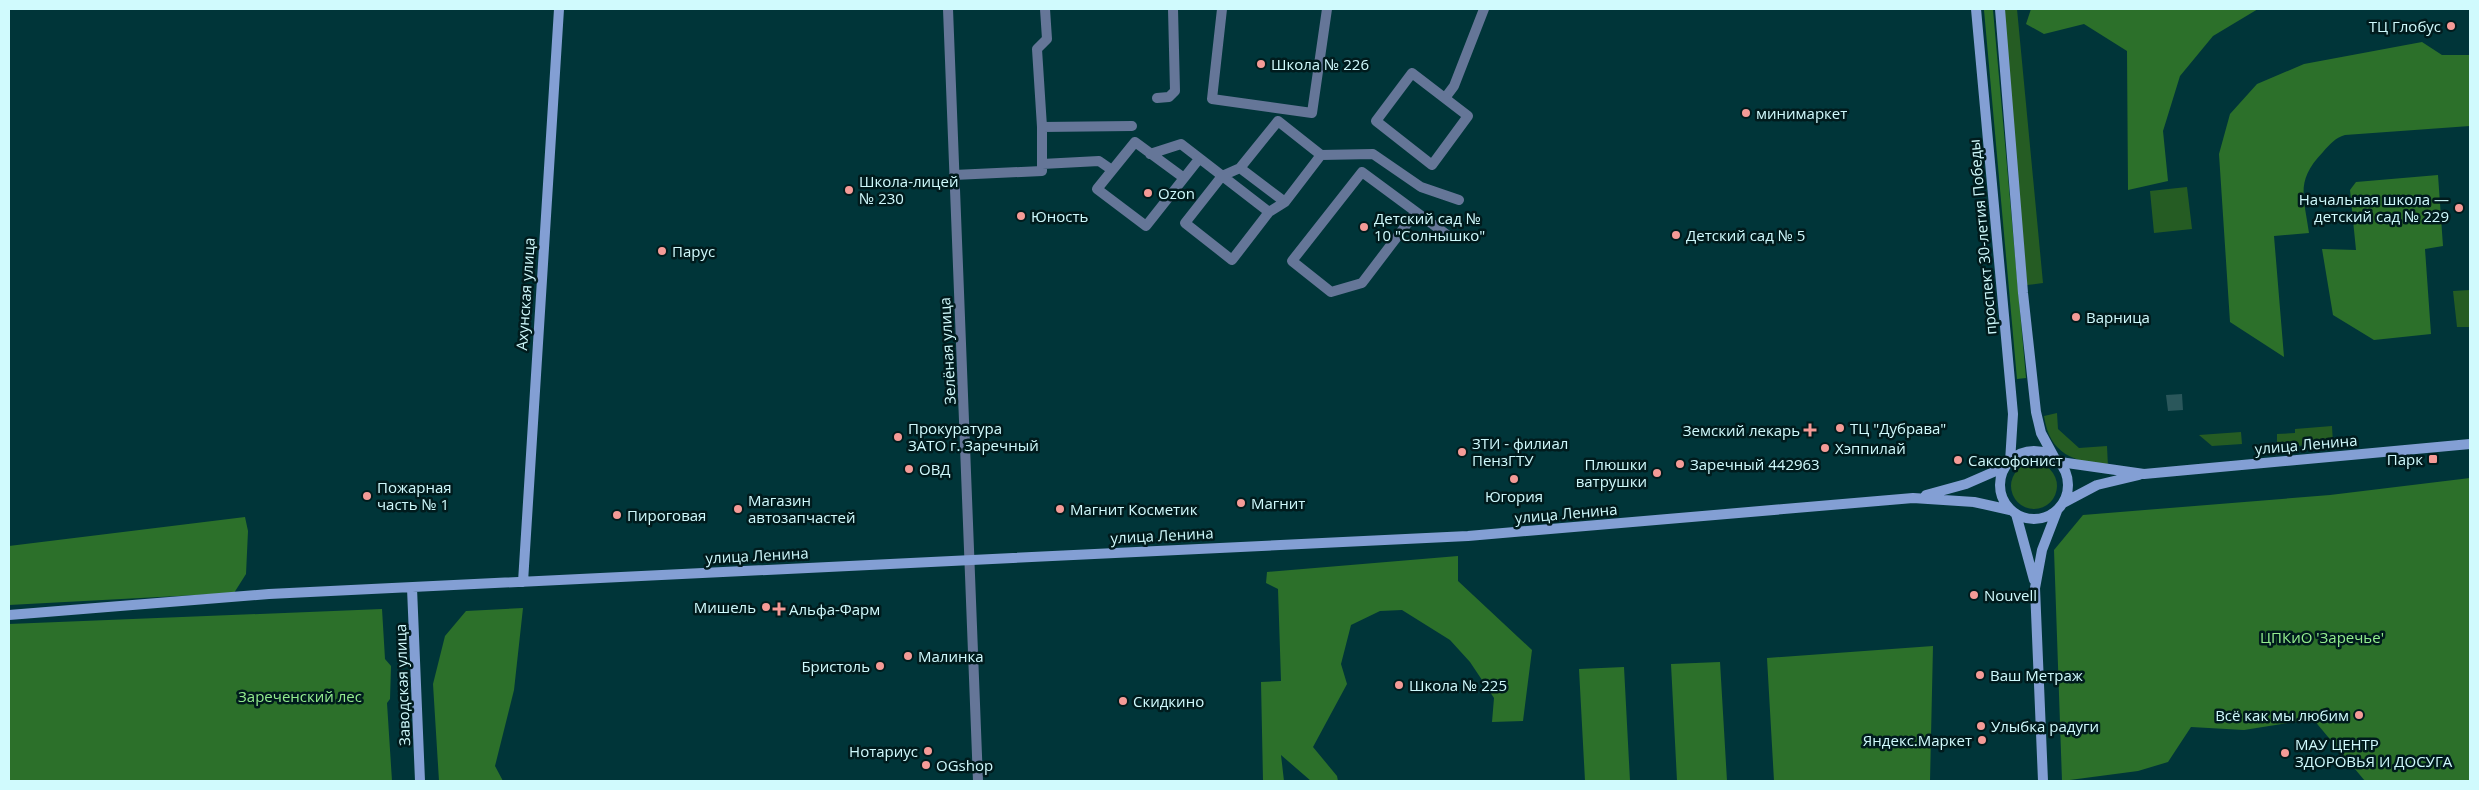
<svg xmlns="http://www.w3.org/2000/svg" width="2479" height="790" viewBox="0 0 2479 790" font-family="'Open Sans',sans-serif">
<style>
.green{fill:#255c23}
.forest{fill:#2c702a}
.water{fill:#2a575b}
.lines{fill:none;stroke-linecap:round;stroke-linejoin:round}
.street{stroke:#657698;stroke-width:10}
.secondary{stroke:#839fd4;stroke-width:10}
.poi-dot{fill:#f59b97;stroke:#001b1d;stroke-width:2}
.labels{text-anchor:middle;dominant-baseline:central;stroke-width:5;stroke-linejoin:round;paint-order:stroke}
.poi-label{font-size:15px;fill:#d0fafd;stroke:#001b1d;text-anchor:start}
.street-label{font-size:15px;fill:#d0fafd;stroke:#001b1d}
.park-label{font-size:15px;fill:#94ee8f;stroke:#001b1d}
</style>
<rect width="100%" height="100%" fill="#003539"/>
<path class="green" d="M 2003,9 L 2017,9 L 2043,283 L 2027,285 Z
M 2187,187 L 2192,229 L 2154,233 L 2150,191 Z
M 2470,290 L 2470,327 L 2457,327 L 2453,291 Z
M 2057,413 L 2058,429 L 2079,448 L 2107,446 L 2108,467 C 2074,460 2050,456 2044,416 Z
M 2332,426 L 2333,444 L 2277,447 L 2277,434 L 2295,433 L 2295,429 Z
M 2241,432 L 2242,444 L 2212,446 L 2199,435 Z
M2011 486a23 23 0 1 1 46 0a23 23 0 1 1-46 0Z"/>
<path class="forest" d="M 2031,9 L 2258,9 L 2213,36 L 2180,76 L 2163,131 L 2168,181 L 2128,190 L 2127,51 L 2084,24 L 2044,34 L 2026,24 Z
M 1984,10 L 1993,10 L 2026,378 L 2017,379 Z
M 2422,42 L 2442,55 L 2470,55 L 2470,126 L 2345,135 C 2335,138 2330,144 2323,152 C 2295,181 2304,196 2309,233 L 2274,236 L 2284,357 L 2230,322 L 2219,154 L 2230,114 L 2257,84 L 2304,64 Z
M 2438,175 L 2443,246 L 2425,249 L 2431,334 L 2374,340 L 2333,315 L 2322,249 L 2356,250 L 2350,190 L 2356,182 Z
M 2470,478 L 2470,781 L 2365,781 L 2313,719 L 2244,730 L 2191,727 L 2168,762 L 2138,771 L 2062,781 L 2054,550 L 2083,515 L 2330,495 Z
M 245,517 L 248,531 L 246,574 L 234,593 L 9,605 L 9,546 Z
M 1458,556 L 1458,581 L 1532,650 L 1523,721 L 1492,722 L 1494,698 L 1470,662 L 1450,640 L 1402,610 L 1380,611 L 1351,625 L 1341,664 L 1347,684 L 1313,747 L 1337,776 L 1338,781 L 1311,781 L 1281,755 L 1284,781 L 1263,781 L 1261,682 L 1281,681 L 1278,589 L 1266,583 L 1267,572 Z
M 523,608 L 514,690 L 495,766 L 503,781 L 439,781 L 433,684 L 445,636 L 466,611 Z
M 382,609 L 385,659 L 391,666 L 390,699 L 387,703 L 392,781 L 9,781 L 9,624 Z
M 1933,646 L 1930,781 L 1774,781 L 1767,658 Z
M 1720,662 L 1727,781 L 1677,781 L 1671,664 Z
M 1624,667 L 1630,781 L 1585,781 L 1579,669 Z"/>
<path class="water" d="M 2182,394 L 2183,410 L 2168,411 L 2166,395 Z"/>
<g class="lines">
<path class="street" d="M 948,9 L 978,781
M 1045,9 L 1047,39 L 1037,49 L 1042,127 L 1132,126
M 1222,9 L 1212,99 L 1312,113 L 1327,9
M 1412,73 L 1468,116 L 1432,165 L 1376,121 Z
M 1157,98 L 1169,97 L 1175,91 L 1173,9
M 1445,98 L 1454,86 L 1484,9
M 1135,142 L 1184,178 L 1146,226 L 1097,189 Z
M 1150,154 L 1181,144 L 1269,212
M 1321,155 L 1285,202 L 1269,212 L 1232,260 L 1185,223 L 1222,176 L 1240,168 L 1278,121 L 1321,155 L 1373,154 L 1421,187 L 1459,200
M 1042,164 L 1099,161 L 1112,170
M 1240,168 L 1285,202
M 954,175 L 1042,171 L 1042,127
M 1184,178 L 1199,159
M 1416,212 L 1362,283 L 1331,292 L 1292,261 L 1362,172 L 1450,237"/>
<path class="secondary" d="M 1976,9 L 2013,414 L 2010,462
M 2000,9 L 2023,293 L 2036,412 L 2041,433 L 2054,457
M2000 485a34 34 0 1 1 68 0a34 34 0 1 1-68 0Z
M 2060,462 L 2144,474 L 2470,444
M 1926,495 L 1966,484 L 2005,467
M 2063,503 L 2097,485 L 2139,475
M 2016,514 L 2034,580
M 523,582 L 559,9
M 412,588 L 420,781
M 9,615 L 269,594 L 1468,536 L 1913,498 L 1974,502 L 2010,510
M 2043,781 L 2035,588 L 2042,550 L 2057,511"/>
</g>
<g class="poi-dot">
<circle cx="2451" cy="26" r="5"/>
<circle cx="1261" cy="64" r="5"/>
<circle cx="1746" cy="113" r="5"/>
<circle cx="849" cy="190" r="5"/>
<circle cx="1148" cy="193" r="5"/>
<circle cx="2459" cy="208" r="5"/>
<circle cx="1021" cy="216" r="5"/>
<circle cx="1364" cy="227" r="5"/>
<circle cx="1676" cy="235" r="5"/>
<circle cx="662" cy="251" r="5"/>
<circle cx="2076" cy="317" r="5"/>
<circle cx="1840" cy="428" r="5"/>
<path d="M1807.5 422.5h5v5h5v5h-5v5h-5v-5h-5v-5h5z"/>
<circle cx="898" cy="437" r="5"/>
<circle cx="1825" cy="448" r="5"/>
<circle cx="1462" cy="452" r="5"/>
<rect x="2428" y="454" width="10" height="10" rx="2.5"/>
<circle cx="1958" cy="460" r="5"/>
<circle cx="1680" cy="464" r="5"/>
<circle cx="909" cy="469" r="5"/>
<circle cx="1657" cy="473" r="5"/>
<circle cx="1514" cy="479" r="5"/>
<circle cx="367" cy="496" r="5"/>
<circle cx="1241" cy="503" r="5"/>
<circle cx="738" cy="509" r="5"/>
<circle cx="1060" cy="509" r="5"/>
<circle cx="617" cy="515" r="5"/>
<circle cx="1974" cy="595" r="5"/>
<circle cx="766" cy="607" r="5"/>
<path d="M776.5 601.5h5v5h5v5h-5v5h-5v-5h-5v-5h5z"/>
<circle cx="908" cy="656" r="5"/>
<circle cx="880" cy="666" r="5"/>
<circle cx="1980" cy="675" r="5"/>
<circle cx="1399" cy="685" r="5"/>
<circle cx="1123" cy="701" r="5"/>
<circle cx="2359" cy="715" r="5"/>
<circle cx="1981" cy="726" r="5"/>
<circle cx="1982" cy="740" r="5"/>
<circle cx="928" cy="751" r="5"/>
<circle cx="2285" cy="753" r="5"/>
<circle cx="926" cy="765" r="5"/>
</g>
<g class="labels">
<g class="poi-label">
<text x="2441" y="26" text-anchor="end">ТЦ Глобус</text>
<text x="1271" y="64">Школа № 226</text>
<text x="1756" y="113">минимаркет</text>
<text x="859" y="181">Школа-лицей<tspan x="859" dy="17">№ 230</tspan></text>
<text x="1158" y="193">Ozon</text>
<text x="2449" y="199" text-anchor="end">Начальная школа —<tspan x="2449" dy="17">детский сад № 229</tspan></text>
<text x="1031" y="216">Юность</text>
<text x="1374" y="218">Детский сад №<tspan x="1374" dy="17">10 "Солнышко"</tspan></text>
<text x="1686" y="235">Детский сад № 5</text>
<text x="672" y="251">Парус</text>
<text x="2086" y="317">Варница</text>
<text x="908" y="428">Прокуратура<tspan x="908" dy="17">ЗАТО г. Заречный</tspan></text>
<text x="1850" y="428">ТЦ "Дубрава"</text>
<text x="1800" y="430" text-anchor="end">Земский лекарь</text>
<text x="1472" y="443">ЗТИ - филиал<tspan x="1472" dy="17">ПензГТУ</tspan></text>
<text x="1835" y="448">Хэппилай</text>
<text x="2423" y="459" text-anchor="end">Парк</text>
<text x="1968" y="460">Саксофонист</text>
<text x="1647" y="464" text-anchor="end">Плюшки<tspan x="1647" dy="17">ватрушки</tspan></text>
<text x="1690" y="464">Заречный 442963</text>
<text x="919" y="469">ОВД</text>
<text x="377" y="487">Пожарная<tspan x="377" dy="17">часть № 1</tspan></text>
<text x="1514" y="496" text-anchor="middle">Югория</text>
<text x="748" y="500">Магазин<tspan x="748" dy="17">автозапчастей</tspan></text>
<text x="1251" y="503">Магнит</text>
<text x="1070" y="509">Магнит Косметик</text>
<text x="627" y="515">Пироговая</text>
<text x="1984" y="595">Nouvell</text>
<text x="756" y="607" text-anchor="end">Мишель</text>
<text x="789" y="609">Альфа-Фарм</text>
<text x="918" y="656">Малинка</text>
<text x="870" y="666" text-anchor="end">Бристоль</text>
<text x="1990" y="675">Ваш Метраж</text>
<text x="1409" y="685">Школа № 225</text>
<text x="1133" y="701">Скидкино</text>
<text x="2349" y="715" text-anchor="end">Всё как мы любим</text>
<text x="1991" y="726">Улыбка радуги</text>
<text x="1972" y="740" text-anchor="end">Яндекс.Маркет</text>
<text x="2295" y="744">МАУ ЦЕНТР<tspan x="2295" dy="17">ЗДОРОВЬЯ И ДОСУГА</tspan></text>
<text x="918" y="751" text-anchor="end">Нотариус</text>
<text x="936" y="765">OGshop</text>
</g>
<g class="street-label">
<text transform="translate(1982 237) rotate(-95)">проспект 30-летия Победы</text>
<text transform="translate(525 294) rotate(-86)">Ахунская улица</text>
<text transform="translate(947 351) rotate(-93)">Зелёная улица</text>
<text transform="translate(2306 444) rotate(-5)">улица Ленина</text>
<text transform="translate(1566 513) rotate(-5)">улица Ленина</text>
<text transform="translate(1162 535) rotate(-3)">улица Ленина</text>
<text transform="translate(757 555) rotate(-3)">улица Ленина</text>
<text transform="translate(402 685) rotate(-92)">Заводская улица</text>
</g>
<g class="park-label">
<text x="2322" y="637">ЦПКиО 'Заречье'</text>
<text x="300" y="696">Зареченский лес</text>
</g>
</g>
<rect width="2479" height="790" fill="none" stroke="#d0fafd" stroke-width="20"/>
</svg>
